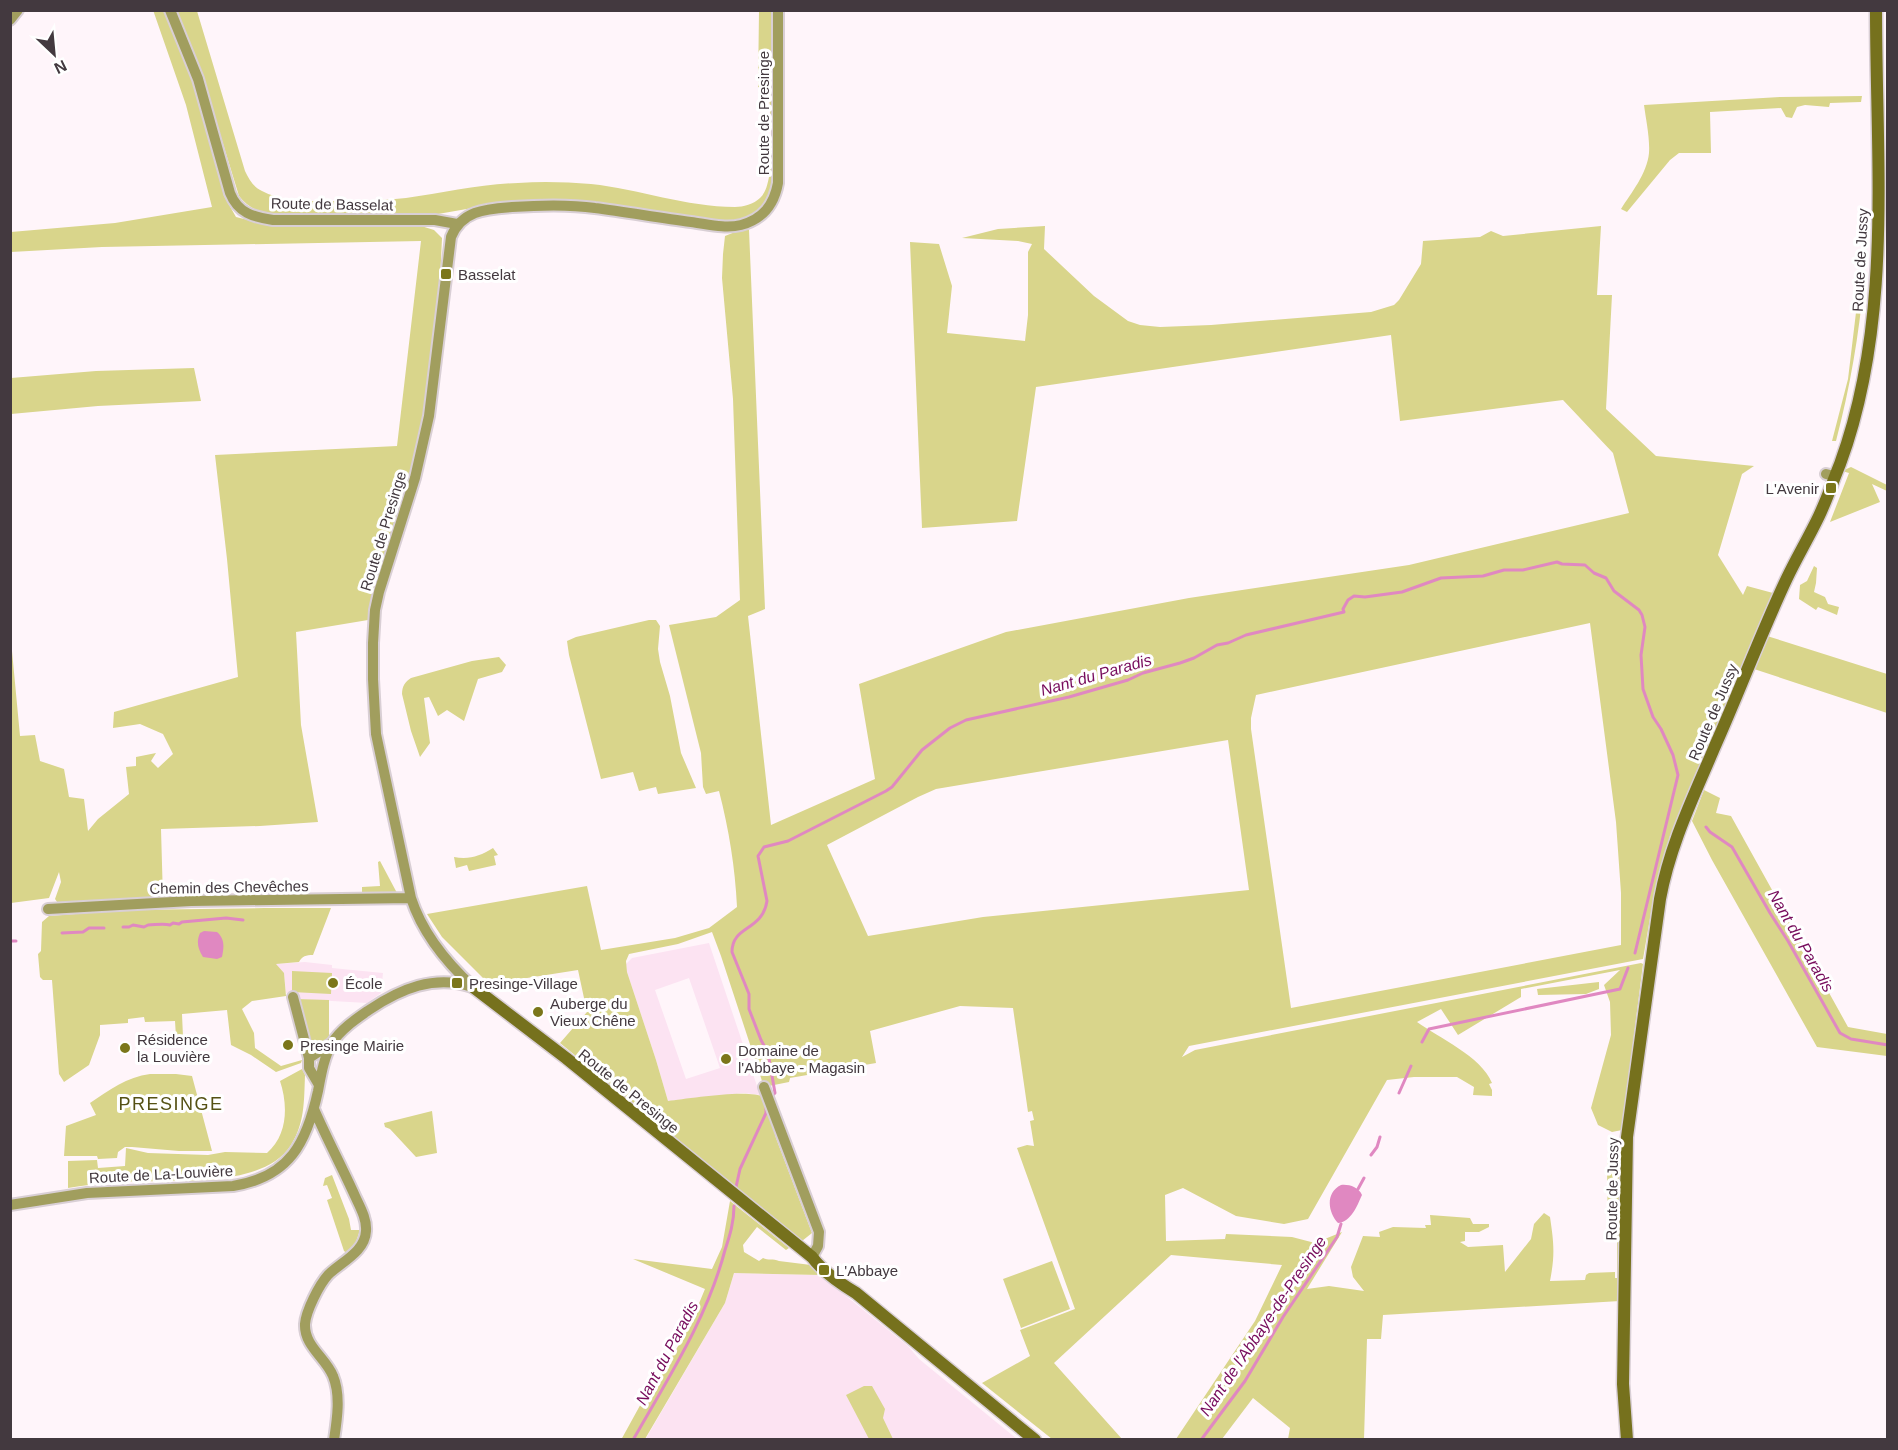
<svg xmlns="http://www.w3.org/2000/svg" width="1898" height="1450" viewBox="0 0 1898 1450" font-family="Arial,sans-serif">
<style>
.built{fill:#fce3f2;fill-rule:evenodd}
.green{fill:#d9d58b;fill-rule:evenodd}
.water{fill:#e088c1}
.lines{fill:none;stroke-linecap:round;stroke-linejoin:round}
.stream{stroke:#e088c1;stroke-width:3}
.street-casing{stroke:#d9cfd5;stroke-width:14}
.secondary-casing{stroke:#d9cfd5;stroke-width:15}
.street{stroke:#a19e5e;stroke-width:10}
.secondary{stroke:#76711d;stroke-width:12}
.poi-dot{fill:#7b761a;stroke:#fff;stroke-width:2}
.labels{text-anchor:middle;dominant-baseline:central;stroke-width:6;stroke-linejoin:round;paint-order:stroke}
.street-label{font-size:15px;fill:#43393f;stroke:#fff}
.poi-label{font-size:15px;fill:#43393f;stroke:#fff;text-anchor:start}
.water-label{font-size:16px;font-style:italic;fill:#770c5c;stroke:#fff}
.quarter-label{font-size:18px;letter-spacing:1.5px;fill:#555114;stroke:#fff}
</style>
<rect width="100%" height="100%" fill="#fff5fa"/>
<path class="built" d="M 709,943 L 760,1095 L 744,1093 L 668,1101 L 656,1060 L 627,972 L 626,964 L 632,958 ZM 689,978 L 720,1068 L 686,1079 L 655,990 Z
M 305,962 L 332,965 L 332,968 L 383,973 L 381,993 L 367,1003 L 297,999 L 295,993 L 286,993 L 284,974 L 275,964 Z
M 734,1273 L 820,1275 L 908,1346 L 919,1359 L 1017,1439 L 645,1440 L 725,1303 Z"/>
<path class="green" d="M 153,10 L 165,11 L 190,70 L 207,127 L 224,196 L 236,217 C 294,233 358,225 418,225 L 434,230 L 442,238 L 439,302 L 425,414 L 412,472 L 409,472 L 371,600 L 368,620 L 296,632 L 301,725 L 318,822 L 260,826 L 161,829 L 163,899 L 60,906 L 55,899 L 61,882 L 59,872 L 49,898 L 11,903 L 11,651 L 12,651 L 20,736 L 35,735 L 40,761 L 64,769 L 69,797 L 84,799 L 88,831 L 98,819 L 129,794 L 126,767 L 136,766 L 136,757 L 156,753 L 151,761 L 158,768 L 173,754 L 163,734 L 140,724 L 113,728 L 114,712 L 238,677 L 227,559 L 215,455 L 397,446 L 421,241 L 102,247 L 11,252 L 11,232 L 115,223 L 212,207 L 186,105 Z
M 176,11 L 197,11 L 245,171 C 249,179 253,187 262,191 C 278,200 301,201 320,201 C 348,201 377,201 406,198 C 443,193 481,184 518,183 C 542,181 567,182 591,184 C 639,189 686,207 735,207 C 743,207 754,204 760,198 C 777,184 770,115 769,92 L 758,87 L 759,11 L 774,11 L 774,173 C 771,203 760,219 728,222 L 604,203 L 562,202 L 501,203 L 438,214 L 410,213 L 277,215 C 261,213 249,209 239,196 L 202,75 Z
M 1862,96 L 1861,102 L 1830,103 L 1829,107 L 1805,105 L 1797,107 L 1792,118 L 1786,117 L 1781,108 L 1710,112 L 1711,153 L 1679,153 L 1670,160 L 1627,212 L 1621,209 C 1631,193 1647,174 1649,153 C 1650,138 1646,120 1644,105 L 1780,97 Z
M 1045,226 L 1044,249 L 1094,296 L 1128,321 L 1140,325 L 1160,327 L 1211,325 L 1371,312 L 1394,305 L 1399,300 L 1421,264 L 1423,241 L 1480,237 L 1491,231 L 1503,236 L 1601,226 L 1597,295 L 1612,295 L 1606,409 L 1656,456 L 1754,466 L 1742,474 L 1718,555 L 1743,595 L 1747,586 L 1773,593 L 1670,836 L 1654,895 L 1643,959 L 1189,1046 L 1182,1057 L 1195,1050 L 1641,963 L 1643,964 L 1622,1130 L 1612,1132 L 1598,1125 L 1591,1108 L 1611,1035 L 1610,1002 L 1604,985 L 1620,970 L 1521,989 L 1521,997 L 1458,1035 L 1441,1009 L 1417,1022 C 1439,1038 1481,1056 1492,1083 L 1489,1084 L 1492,1090 L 1492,1096 L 1473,1095 L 1474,1087 L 1457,1077 L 1414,1077 L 1387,1080 L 1308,1219 L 1284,1224 L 1236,1216 L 1183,1188 L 1165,1195 L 1166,1241 L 1225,1239 L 1226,1234 L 1292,1237 L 1315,1243 L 1342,1232 L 1307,1289 L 1329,1286 L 1364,1291 L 1353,1277 L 1351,1267 L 1363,1236 L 1380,1237 L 1379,1232 L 1393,1227 L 1426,1228 L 1425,1225 L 1431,1225 L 1430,1215 L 1470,1218 L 1473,1224 L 1489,1224 L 1489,1227 L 1479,1232 L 1465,1232 L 1465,1241 L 1460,1242 L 1468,1247 L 1503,1245 L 1505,1272 L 1531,1239 L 1534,1224 L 1544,1213 L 1550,1217 C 1554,1244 1555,1255 1550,1281 L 1585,1280 L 1586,1275 L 1589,1273 L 1615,1272 L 1615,1278 L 1617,1278 L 1617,1241 L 1608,1241 L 1607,1166 L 1609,1143 L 1621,1143 L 1620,1301 L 1383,1315 L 1381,1339 L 1367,1339 L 1364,1439 L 1288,1439 L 1290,1428 L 1253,1398 L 1222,1439 L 1176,1439 L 1255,1321 L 1282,1265 L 1171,1255 L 1054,1363 L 1122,1439 L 1052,1439 L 982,1383 L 1030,1356 L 1020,1330 L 1075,1309 L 1017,1148 L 1027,1145 L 1034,1146 L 1030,1121 L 1034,1120 L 1032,1111 L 1028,1112 L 1013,1008 L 960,1006 L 870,1031 L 876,1063 L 790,1078 L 789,1082 L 764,1087 L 721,956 L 712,932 L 678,944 L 629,954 L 626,961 L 627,972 L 656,1060 L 668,1101 C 688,1099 752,1088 765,1098 L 776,1138 L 812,1233 L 802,1241 L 560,1043 L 587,1012 L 578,970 L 489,984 L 442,937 L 427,914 L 587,886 L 601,950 L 675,938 L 709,928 L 737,907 C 735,867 729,830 719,791 L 706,794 L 703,787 L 701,753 L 669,625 L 716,617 L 740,600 L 733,399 L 722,278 L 723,254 L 725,236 L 740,230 L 749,230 L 765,609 L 748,616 L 771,825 L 875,779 L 859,684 L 1006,632 L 1189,598 L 1409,565 L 1629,513 L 1613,453 L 1563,400 L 1400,421 L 1391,335 L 1036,387 L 1017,521 L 922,528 L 910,242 L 939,244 L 952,286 L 947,333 L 1025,341 L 1028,315 L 1028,252 L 1032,244 L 1018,241 L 962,238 L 998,229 ZM 1590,623 L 1616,822 L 1621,893 L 1621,945 L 1291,1008 L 1251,729 L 1251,718 L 1256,695 ZM 1228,740 L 1249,890 L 983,917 L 868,936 L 827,845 L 918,797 L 936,789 Z
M 1860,279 L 1864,280 C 1859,335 1850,388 1836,441 L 1832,441 L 1848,379 Z
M 194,368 L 201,401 L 98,406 L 11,414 L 11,378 L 96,371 Z
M 1851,467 L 1887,485 L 1887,491 L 1872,484 L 1880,502 L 1830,522 L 1849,473 L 1842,471 Z
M 1814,566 L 1817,568 L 1816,583 L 1814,592 L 1825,597 L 1828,604 L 1839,607 L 1837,615 L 1818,607 L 1816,610 L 1799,599 L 1800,585 L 1807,581 Z
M 649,620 L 656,620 L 660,626 L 658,649 L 660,662 L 670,696 L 681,753 L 696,788 L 658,794 L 656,787 L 639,791 L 633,772 L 601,779 L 569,655 L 567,641 L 576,637 Z
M 1767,636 L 1887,674 L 1887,713 L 1754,669 Z
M 499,657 L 506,665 L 502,672 L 478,679 L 464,721 L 447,710 L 438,716 L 429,697 L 424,698 L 430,743 L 420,757 L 411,731 L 402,694 C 402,686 405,682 411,678 L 472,661 Z
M 1704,790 L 1720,798 L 1716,813 L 1731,816 L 1848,1027 L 1887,1034 L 1887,1056 L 1817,1047 L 1712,860 L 1692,821 Z
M 493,848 L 498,855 L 494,856 L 496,865 L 469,871 L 467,865 L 456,868 L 454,857 C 469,860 480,856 493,848 Z
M 380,861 L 397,893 L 362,895 L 362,887 L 380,886 L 378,862 Z
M 265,908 L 331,908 L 313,955 C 306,955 302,956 299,962 L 276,964 L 284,973 L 286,996 L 252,1001 L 242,1009 L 254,1033 L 255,1048 L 281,1066 L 302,1060 L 301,1063 L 276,1072 L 251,1055 L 231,1045 L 227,1010 L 182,1014 L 183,1037 L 176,1037 L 175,1021 L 145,1022 L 144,1017 L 128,1019 L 128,1023 L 100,1025 L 100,1035 L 89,1065 L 64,1082 L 59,1074 L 52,980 L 43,980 L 40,977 L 38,954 L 41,951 L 42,922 L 49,916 L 128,910 Z
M 292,971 L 332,973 L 331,994 L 292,992 Z
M 1599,982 L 1599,989 L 1586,994 L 1538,995 L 1537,989 Z
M 297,999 L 329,1000 L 329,1036 L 325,1042 L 313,1050 L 311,1049 Z
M 302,1069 L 305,1075 C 304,1100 305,1123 291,1145 C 261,1192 162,1178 113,1182 C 98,1183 83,1186 68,1188 L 68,1161 L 97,1160 L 98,1168 L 125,1166 L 126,1148 L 148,1153 L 208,1155 L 225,1152 L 267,1153 C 288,1135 288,1105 280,1081 Z
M 150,1074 L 176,1074 L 192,1076 L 212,1151 L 179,1151 L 132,1147 L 125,1147 L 118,1152 L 117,1158 L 98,1159 L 97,1156 L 64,1156 L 66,1126 L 96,1115 L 90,1103 C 109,1090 127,1077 150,1074 Z
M 432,1111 L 437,1153 L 416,1157 L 390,1129 L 385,1127 L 384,1123 Z
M 332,1175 L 349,1219 L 351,1230 L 360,1230 L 355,1245 L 347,1253 L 344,1251 L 327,1200 L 332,1198 L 327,1185 L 323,1186 L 325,1178 Z
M 730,1201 L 789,1248 L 786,1250 L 757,1227 L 743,1245 L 744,1252 L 759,1261 L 763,1258 C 768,1261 773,1258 779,1261 L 811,1265 L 820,1275 L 734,1273 L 725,1303 L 645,1439 L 621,1440 L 643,1400 L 661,1376 L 690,1325 L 705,1289 L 633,1259 L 712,1269 L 722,1247 Z
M 1052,1261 L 1070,1309 L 1021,1328 L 1003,1279 Z
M 864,1386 L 872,1386 L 885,1409 L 883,1418 L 893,1439 L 869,1439 L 846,1395 Z"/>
<path class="water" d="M 204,931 L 217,932 C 225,939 224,947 222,957 L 217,959 L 203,957 C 198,949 196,942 200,933 Z
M 1341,1185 C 1348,1184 1359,1187 1362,1195 C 1357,1206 1351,1222 1338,1223 C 1328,1212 1325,1193 1341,1185 Z"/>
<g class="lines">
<path class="stream" d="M 1706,827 L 1710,832 L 1732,847 L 1770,913 L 1788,941 L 1840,1033 L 1851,1039 L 1888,1045
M 123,927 L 129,927 L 133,925 L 144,927 L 148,925 C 155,925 163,923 170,925 L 173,923 L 179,924 L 182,922 L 226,918 L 243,920
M 62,933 L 83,932 L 89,928 L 104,928
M 10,941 L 16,941
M 1422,1042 L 1429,1029 L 1620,989 L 1628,968
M 1399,1093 L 1411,1066
M 771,1097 L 775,1093 L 768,1053 L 761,1040 L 749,1009 L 749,994 L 732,952 C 732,925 762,932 767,901 L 758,856 L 764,847 L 788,841 L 886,791 L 892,787 L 922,750 L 950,728 L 966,720 L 1069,697 L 1128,680 L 1143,673 L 1180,663 L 1194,658 L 1217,645 L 1228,643 L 1246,635 L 1344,612 L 1343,609 L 1348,600 L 1354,596 L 1365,597 L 1402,592 L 1441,578 L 1483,576 L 1504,570 L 1523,570 L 1557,562 L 1562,564 L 1585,565 L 1594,573 L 1606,578 L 1614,591 L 1639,610 L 1642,615 L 1645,627 L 1641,655 L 1643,689 L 1653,717 L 1661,729 L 1673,755 L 1678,775 L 1635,953
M 1371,1155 L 1377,1147 L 1380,1137
M 736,1187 L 740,1169 L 766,1113 L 766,1105
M 1358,1189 L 1364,1178
M 633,1440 C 668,1378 707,1319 725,1250 C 730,1235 734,1222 734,1206
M 1201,1440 L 1245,1381 L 1283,1317 L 1337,1237 L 1341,1224"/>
<defs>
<path id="street" d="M 170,10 L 198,79 L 230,193 C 238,213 253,217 273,220 L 435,220 L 457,224
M 10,20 L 18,10
M 1826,474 L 1834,476
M 48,909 L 191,901 L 411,898
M 473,987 C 447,963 422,932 411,898 L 376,734 L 373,679 L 373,643 L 375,610 L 379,592 L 415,478 L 429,416 L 451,237 C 462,210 486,209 512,207 C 540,205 568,204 595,208 C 627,212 659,218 691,222 C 707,224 725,229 741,225 C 763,219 774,205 778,183 L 778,10
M 293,997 L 309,1058
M 319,1085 L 309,1068 L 309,1058 L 332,1043
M 764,1087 L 819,1232 L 818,1246 L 812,1257
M 314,1109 C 327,1139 342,1167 355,1196 C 360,1207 367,1219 366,1231 C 365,1252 341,1262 328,1275 C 319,1285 306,1311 305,1324 C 304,1346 326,1358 333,1376 C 341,1395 337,1420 334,1440
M 10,1205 L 87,1193 L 233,1186 C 290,1177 307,1142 318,1091 C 321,1075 324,1057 332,1043 C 341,1029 356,1019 369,1010 C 400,989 435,974 472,987"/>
<path id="secondary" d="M 473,987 L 566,1058 L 812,1257 C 823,1272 841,1284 856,1293 L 1035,1440
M 1627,1440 L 1623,1384 L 1627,1137 L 1660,899 C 1670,844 1694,796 1715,746 C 1740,690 1761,633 1787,578 C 1797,557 1809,537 1819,516 C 1827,499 1833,481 1840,464 C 1893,320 1876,161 1876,10"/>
</defs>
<use href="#street" class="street-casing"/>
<use href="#secondary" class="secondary-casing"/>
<use href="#street" class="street"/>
<use href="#secondary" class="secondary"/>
</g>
<g class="poi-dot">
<rect x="440" y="268" width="12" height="12" rx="3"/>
<rect x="1825" y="482" width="12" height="12" rx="3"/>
<circle cx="333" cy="983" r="6"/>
<rect x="451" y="977" width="12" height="12" rx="3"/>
<circle cx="538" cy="1012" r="6"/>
<circle cx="288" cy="1045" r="6"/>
<circle cx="125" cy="1048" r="6"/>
<circle cx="726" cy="1059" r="6"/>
<rect x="818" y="1264" width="12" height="12" rx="3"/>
</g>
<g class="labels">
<g class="street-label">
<text transform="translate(763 113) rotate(-90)">Route de Presinge</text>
<text transform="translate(332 204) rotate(1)">Route de Basselat</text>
<text transform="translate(1860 260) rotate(-87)">Route de Jussy</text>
<text transform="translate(383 531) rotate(-73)">Route de Presinge</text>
<text transform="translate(1713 712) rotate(-67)">Route de Jussy</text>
<text transform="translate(229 887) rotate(-1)">Chemin des Chevêches</text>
<text transform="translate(629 1091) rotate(39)">Route de Presinge</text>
<text transform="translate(161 1174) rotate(-3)">Route de La-Louvière</text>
<text transform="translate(1612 1189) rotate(-89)">Route de Jussy</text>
</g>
<g class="poi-label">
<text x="458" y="274">Basselat</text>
<text x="1819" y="488" text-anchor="end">L'Avenir</text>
<text x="345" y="983">École</text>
<text x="469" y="983">Presinge-Village</text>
<text x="550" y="1003">Auberge du<tspan x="550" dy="17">Vieux Chêne</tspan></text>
<text x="137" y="1039">Résidence<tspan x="137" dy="17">la Louvière</tspan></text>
<text x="300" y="1045">Presinge Mairie</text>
<text x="738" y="1050">Domaine de<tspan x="738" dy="17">l'Abbaye - Magasin</tspan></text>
<text x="836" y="1270">L'Abbaye</text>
</g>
<g class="water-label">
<text transform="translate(1096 675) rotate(-16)">Nant du Paradis</text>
<text transform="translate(1801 941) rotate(60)">Nant du Paradis</text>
<text transform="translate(1263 1326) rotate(-56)">Nant de l'Abbaye-de-Presinge</text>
<text transform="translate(667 1353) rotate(-62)">Nant du Paradis</text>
</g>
<g class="quarter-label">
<text x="171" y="1104">PRESINGE</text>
</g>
</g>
<rect width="1898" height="1450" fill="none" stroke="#43393f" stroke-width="24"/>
<g transform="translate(54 54) rotate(154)" stroke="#ffffff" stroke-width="4.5" paint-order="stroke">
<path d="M0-4.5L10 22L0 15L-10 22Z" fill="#43393f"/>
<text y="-9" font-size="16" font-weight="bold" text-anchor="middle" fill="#43393f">N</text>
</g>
</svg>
